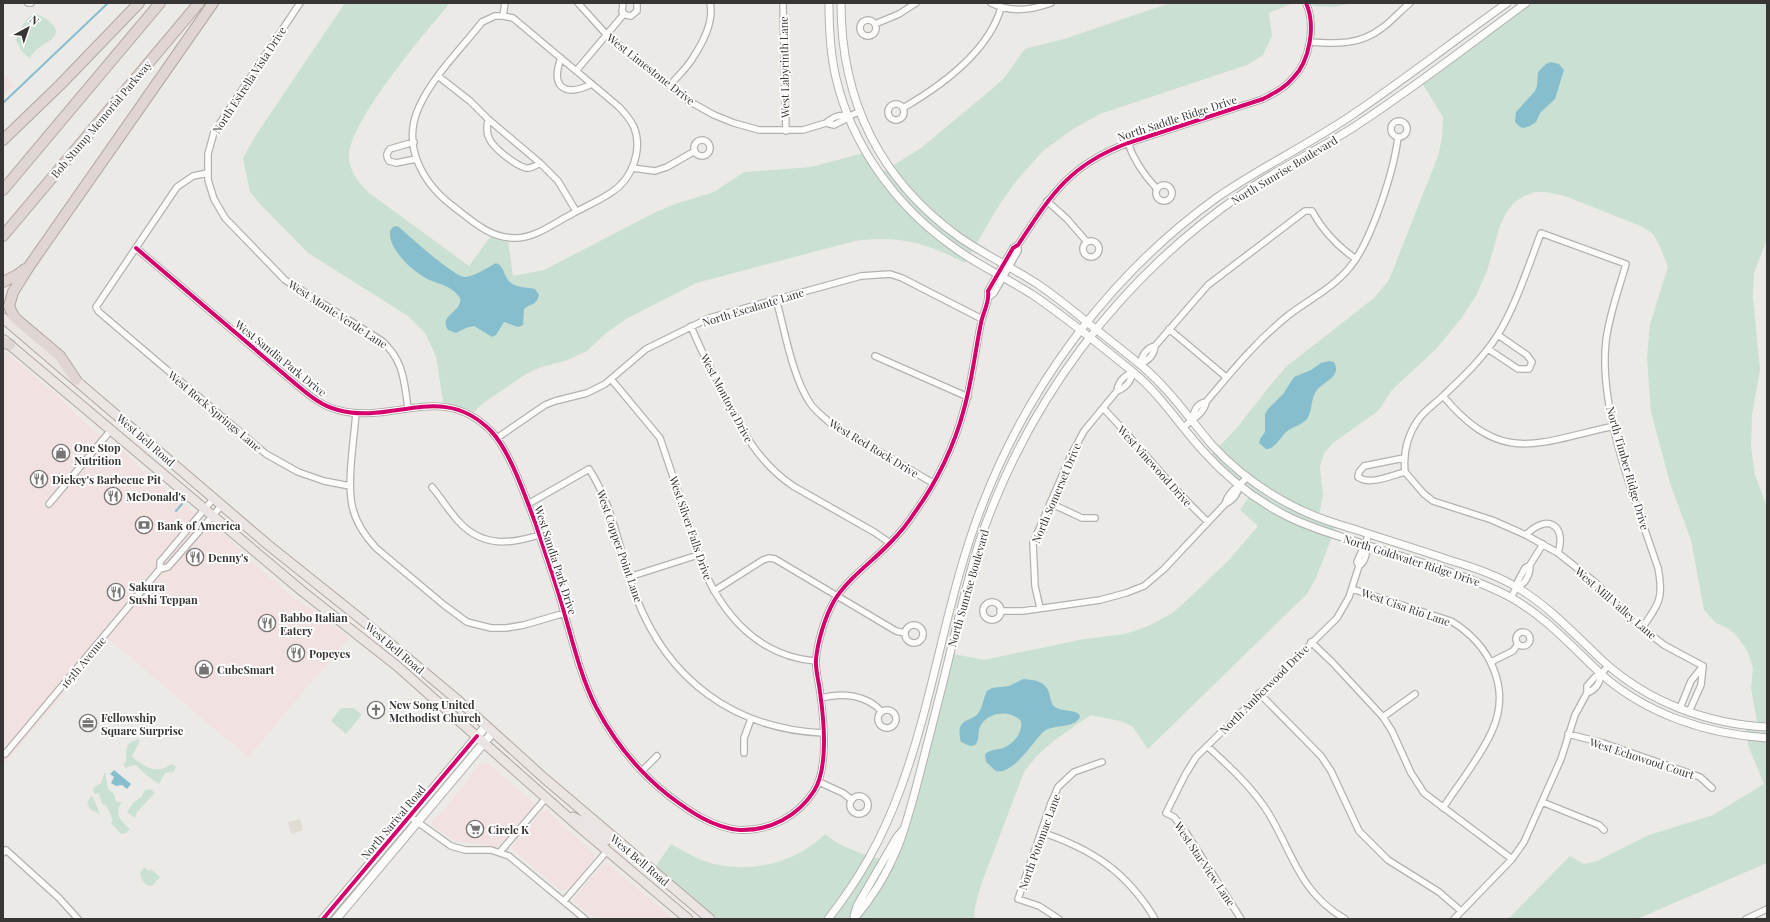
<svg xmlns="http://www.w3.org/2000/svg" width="1770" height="922" viewBox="0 0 1770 922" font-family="'Playfair Display',serif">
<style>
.commercial{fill:#f1e1e0}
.built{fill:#e0dcd3}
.green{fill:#cae0d3}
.water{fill:#87bece}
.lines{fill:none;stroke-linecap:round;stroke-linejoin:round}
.stream{stroke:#87bece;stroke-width:2}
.minor-casing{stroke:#b3b2ae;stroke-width:8}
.tertiary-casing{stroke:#b3b2ae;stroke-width:9}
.secondary-casing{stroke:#b3b2ae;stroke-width:10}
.primary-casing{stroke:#b1a6a1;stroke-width:11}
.motorway-casing{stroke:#b1a6a1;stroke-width:12}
.minor{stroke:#fcfcfb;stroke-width:5.5}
.tertiary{stroke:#fcfcfb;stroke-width:7}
.secondary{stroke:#fcfcfb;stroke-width:8}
.primary{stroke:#eae5e3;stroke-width:9}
.motorway{stroke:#dfd5d2;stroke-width:10}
.cycleway-casing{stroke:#fff;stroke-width:6}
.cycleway{stroke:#d6006c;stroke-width:4}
.labels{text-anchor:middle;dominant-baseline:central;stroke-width:4;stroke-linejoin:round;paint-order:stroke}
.street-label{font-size:11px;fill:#383634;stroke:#fff}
.poi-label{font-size:11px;font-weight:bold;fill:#383634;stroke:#fff;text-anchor:start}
</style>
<rect width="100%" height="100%" fill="#eceae6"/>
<path class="commercial" d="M 3,75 L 14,85 L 3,95 Z
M 3,350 L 60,398 L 76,415 L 109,443 L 118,445 L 140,468 L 185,506 L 230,539 L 256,566 L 293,598 L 312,609 L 349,638 L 248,757 L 110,640 L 3,765 Z
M 483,763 L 490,765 L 532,801 L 534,806 L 502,843 L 495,847 L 482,845 L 479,843 L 463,843 L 454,840 L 432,825 L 432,821 L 441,814 L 480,764 Z
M 548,809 L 554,818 L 593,852 L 594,859 L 568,890 L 561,890 L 558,888 L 512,849 L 512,847 L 543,811 Z
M 605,862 L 674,919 L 595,919 L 575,902 L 574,898 Z"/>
<path class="built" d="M 300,819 L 303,830 L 291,834 L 288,822 Z"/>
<path class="green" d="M 345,3 L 450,3 C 426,32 347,123 349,158 C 350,172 359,183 368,192 L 469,266 L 490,237 L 508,241 L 513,276 L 544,270 L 656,212 L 675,204 L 714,192 L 744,172 L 811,167 L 864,153 L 878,175 L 921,148 L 992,89 L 1004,78 L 1024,50 L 1028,48 L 1064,39 L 1170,3 L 1294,3 L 1269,13 L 1272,36 L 1263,55 L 1247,65 L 1100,114 L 1073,129 L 1043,151 L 1018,179 L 1001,202 L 965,263 C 926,243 899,235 855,241 L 696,283 L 626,319 L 605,334 L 587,351 L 565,361 L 541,367 L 526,374 L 482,404 L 474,412 L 443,402 L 436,356 L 425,333 L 408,316 L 308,253 L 260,204 L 250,192 L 243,158 L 256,135 Z
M 1312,3 L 1353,3 L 1333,7 L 1313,6 Z
M 1513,3 L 1767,3 L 1767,239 L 1754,273 L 1753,297 L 1760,370 L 1752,415 L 1751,447 L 1755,475 L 1767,507 L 1767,863 L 1637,919 L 1508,919 L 1570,856 L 1584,864 L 1597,861 L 1649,835 L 1713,815 L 1764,784 L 1748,745 L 1745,722 L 1757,722 L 1751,688 L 1753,668 L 1748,652 L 1737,636 L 1729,629 L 1716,623 L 1704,610 L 1691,540 L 1670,483 L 1651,412 L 1647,358 L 1650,324 L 1668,267 L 1659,244 L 1653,234 L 1643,227 L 1565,196 L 1546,192 L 1535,192 L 1524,196 L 1515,202 L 1507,211 L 1500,226 L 1487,271 L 1476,296 L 1460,320 L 1436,349 L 1392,390 L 1378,411 L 1333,443 L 1324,453 L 1320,467 L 1323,495 L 1319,515 L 1338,521 L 1316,578 L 1307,594 L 1148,749 L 1132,726 L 1120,721 L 1091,715 C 1064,734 1043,745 1024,772 L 981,885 L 975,907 L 974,919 L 718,919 L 656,866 L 671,844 C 682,850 693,857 704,861 C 745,875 794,865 825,834 C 845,851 871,856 896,863 L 912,817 L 954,654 L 984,660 L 1084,639 L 1125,634 L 1148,626 L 1171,614 L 1186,601 L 1229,560 L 1258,526 L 1240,510 L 1249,497 L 1229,481 L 1207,459 L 1236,429 L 1273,382 L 1287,366 L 1374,298 L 1389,280 L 1438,156 L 1442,138 L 1443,117 L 1422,83 L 1519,12 Z
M 36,14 C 43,17 48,19 52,24 C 62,35 51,39 43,45 C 38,48 33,53 29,58 L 21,50 L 16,40 C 21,29 24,17 36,14 Z
M 341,708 L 354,708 L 361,714 L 361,716 L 346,734 L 331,721 Z
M 139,739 L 139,743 L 132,756 C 134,760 138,761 142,764 C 153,771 161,771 172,764 L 176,767 L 173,772 L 165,773 L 159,784 L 146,775 L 136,765 L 127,767 L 127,769 L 123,765 C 130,759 122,748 131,742 C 132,741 137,740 139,739 Z
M 105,772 L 108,789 L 114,794 L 116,802 L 122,802 C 113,812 121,822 130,829 L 126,833 L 121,834 L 111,823 L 113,820 L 106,805 L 102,804 L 99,793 L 94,794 L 93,788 L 101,783 Z
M 150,789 L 155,793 L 137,812 L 135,818 L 127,812 L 134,802 L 141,797 L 145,790 Z
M 92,795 L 100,814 L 91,810 L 87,803 Z
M 144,867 L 149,871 L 151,869 L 160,877 L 152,886 L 146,885 L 142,880 L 140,873 Z"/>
<path class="water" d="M 1551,62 L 1559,64 L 1564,70 L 1555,99 L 1540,113 L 1536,122 L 1530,126 L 1523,128 L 1520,127 L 1515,122 L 1516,112 L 1535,91 L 1537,86 L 1538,72 L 1546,64 Z
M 396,226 L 399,227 C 408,235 456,279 466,277 C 477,275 485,269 496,263 C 505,266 503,277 511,283 C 517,288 527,287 535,289 L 539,295 C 537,305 530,304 524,309 L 523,325 L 518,327 L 504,322 L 496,335 L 492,337 L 474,326 L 466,328 L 456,333 L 448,330 C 438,315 463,312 460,298 C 451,284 437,285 424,277 C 410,269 388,248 390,231 L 393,227 Z
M 1329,361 L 1334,362 C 1342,377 1324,381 1317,390 C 1310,399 1313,410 1307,419 C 1302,425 1292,427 1286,432 C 1280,438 1275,449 1266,449 L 1259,443 L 1260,439 L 1265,432 L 1265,414 L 1268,409 L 1283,394 L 1294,377 L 1311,370 L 1321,363 Z
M 1023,679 C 1035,680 1047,681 1050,696 C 1051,700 1051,704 1055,707 C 1062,712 1072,709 1079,714 L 1080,717 C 1073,730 1054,723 1043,732 C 1033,742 1013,775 996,771 L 986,762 L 985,754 C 991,749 997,750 1003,748 C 1014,744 1023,732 1021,721 C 1010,709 987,712 980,727 C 977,734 980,740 975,745 L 970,746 L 961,742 C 954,716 973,723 979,712 C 983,706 983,698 987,691 L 992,688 L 1009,686 Z
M 114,770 L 131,784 L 127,789 L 122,785 L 116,786 L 111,783 L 114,777 L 110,774 Z"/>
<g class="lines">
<path class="stream" d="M 3,103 L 108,3
M 176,511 L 182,504"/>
<defs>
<path id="minor" d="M 28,3 L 31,3
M 300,3 L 214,132 L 208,154 L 208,180 L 214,199 L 225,218 L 285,280 L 382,341 C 404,361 404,381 408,408
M 578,3 L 606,34 L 687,100 L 714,115 L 734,123 L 759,130 L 803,130 L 826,123 L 834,125 L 844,120 L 849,116 L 859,112
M 623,3 L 622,12 L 626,15 L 631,16 L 637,11 L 637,3
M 783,3 L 786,131
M 991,3 C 1011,13 1031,10 1051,3
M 495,16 L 503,16 L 513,18 L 618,106 C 624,112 630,119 634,127 C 643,150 632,179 612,192 C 599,201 584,207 570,215 C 554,223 534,239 514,238 C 490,238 472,221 454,207 C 423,184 401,146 419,107 C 433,76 461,49 482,22 Z
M 503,16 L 505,3
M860 28a8 8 0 1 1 16 0a8 8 0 1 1-16 0Z
M 875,24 L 899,14 L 916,3
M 1310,42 C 1337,44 1360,45 1382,28 C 1392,21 1400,11 1410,3
M 561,58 C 550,88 565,97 592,84
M 576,71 L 624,14
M 438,76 L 470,101 L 488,119 L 540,163 L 558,181 L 576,211
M 670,85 C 678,76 688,67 694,56 C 703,42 714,20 710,3
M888 112a8 8 0 1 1 16 0a8 8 0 1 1-16 0Z
M 903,108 C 941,86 988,52 1001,8
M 488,119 C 487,126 486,132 489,138 C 493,148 515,165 526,168 C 531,169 536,165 540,163
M1391 129a8 8 0 1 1 16 0a8 8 0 1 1-16 0Z
M 826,123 C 833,117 839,114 849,116
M694 148a8 8 0 1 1 16 0a8 8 0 1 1-16 0Z
M 414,142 L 390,149 C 386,154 386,156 389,161 L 396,163 L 416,159
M 1128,143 C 1134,161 1144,175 1157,189
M 632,168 L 655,171 L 667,167 L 695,151
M 208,173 L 193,176 L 177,187 L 96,307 L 99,312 L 266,454 L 298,472 L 324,481 L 350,486
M1156 193a8 8 0 1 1 16 0a8 8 0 1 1-16 0Z
M 1047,201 L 1067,219 L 1087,242
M1083 249a8 8 0 1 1 16 0a8 8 0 1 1-16 0Z
M 136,248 L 298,386 C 310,396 322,406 338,410 C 393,425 442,381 491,431 C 510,451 525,496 535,522 C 544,550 554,577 562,605 C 572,639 580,675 596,707 C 614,741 639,772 668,795 C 689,811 713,828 740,830 C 770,831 798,816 814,791 C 829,767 824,720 820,692 C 819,682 815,669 816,659 C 818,640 825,617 834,601 C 848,578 871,563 890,543 C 899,534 908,523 915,512 C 937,482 955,444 964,409 C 972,381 975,352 981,323 C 983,312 990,302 988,291 L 1013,248 L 1018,245 C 1051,195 1069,165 1128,143 L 1263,99 C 1274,93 1285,88 1293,78 C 1310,61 1316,25 1306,3
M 989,297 L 994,293 L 1018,251 L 1018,245
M 776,299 C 785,331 792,376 810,403 C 815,411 823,416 830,423 L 933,483
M 691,326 C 699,347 710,367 720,387 C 740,426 755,460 793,486 L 874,532 L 890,543
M 1169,329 L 1226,377
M 1488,349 L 1518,369 L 1529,369 L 1532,362 L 1527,355 L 1498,335
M 875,356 L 968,397
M 1140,364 C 1142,356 1146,348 1155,346 L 1208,285 L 1305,211 L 1312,211 C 1323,231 1337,246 1356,259
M 1140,364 C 1148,361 1154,355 1155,346
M 611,379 L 660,438 L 706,575 C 728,621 763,657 816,661
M 1117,391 C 1126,388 1131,381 1133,372
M 1443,396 C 1502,466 1536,443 1614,426
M 1103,408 C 1139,445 1170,487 1208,522
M 356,413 C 354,439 347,481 352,505 C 355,522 365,536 376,548 L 444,605 L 467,622 L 491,628 L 506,628 L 524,625 L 565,613
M 1192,419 C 1194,411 1197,403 1206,402
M 1184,427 C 1192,419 1204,414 1206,402 C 1232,371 1258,339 1290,314 C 1310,299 1334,287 1350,267 C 1371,242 1394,171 1398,137
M 497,438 L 545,405 L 555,401 L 587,393 L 605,384 L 646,349 L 709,318 L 861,276 L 890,274 L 902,278 L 982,319
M 1404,458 L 1364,466 L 1359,472 L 1358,477 C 1370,486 1392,475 1405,472
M 1405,472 C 1403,453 1407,436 1418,420 C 1424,411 1436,403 1444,395 C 1463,377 1483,358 1497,336 C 1515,308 1529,264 1541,233 L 1626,264 C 1619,289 1609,315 1606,341 C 1598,410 1636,502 1658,568 C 1664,598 1659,604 1642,628
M 1405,472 L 1424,494 L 1433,501 L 1492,520 L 1526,535 L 1558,553 L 1596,583 L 1642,628 L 1664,645 L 1703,666
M 432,487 C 442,499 450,513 461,524 C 484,547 511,544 539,535
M 1050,503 L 1082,518 L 1095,518
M 49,504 L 111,430
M 528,504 L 589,469 C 615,509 619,553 636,597 C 668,680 734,729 823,733
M 1225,504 C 1228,491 1239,487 1247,477
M 1526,535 C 1547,513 1567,525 1558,553
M 1359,566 L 1357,562 L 1369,534
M 160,569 L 160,562 L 214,498
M 629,577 L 698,555
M 1517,587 C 1526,584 1530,574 1530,565
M 1352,589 L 1451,621 C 1489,644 1512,687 1492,731 C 1480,758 1459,783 1443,808
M 714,591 L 763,560 L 769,558 L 775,559 L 896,631 L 905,633
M 1511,597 L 1517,587 L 1518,581 L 1525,568 L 1530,565 L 1543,544
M983 611a9 9 0 1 1 18 0a9 9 0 1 1-18 0Z
M 1040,608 L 1035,586 L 1033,543 L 1071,455 L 1084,431 L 1117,391 C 1118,381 1124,376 1133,372
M 1000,611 L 1023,611 L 1100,600 L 1126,593 L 1144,586 L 1164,569 L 1225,504 C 1233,500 1238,495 1239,486
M905 634a9 9 0 1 1 18 0a9 9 0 1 1-18 0Z
M1516 639a7 7 0 1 1 14 0a7 7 0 1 1-14 0Z
M 1311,642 L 1332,662 L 1383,717 L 1392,731 L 1411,773 L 1424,793 L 1512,859
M 1491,662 L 1513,651 L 1518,644
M 1259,693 L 1321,756 L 1331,771 L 1359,831 L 1388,860 L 1439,892 L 1461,911
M 1587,693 C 1595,690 1600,683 1601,674
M 821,698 C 843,692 867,695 882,712
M 1680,708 L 1691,681 L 1703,666
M878 719a9 9 0 1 1 18 0a9 9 0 1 1-18 0Z
M 1689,712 L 1701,685 L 1703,666
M 1383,717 L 1415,694
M 1568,734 L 1603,743 L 1700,777 L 1712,788
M 1207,746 C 1229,766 1253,788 1269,814 C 1293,854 1300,893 1345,919
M 744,753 L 744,738 L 751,719
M 5,754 L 160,569 L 168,567 L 222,505
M 642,771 L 657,756
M 819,782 L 843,793 L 852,800
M850 805a9 9 0 1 1 18 0a9 9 0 1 1-18 0Z
M 1542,802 L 1599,825 L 1604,830
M 409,816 L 451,846 L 465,850 L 491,850 L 509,856 L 585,919
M 1041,832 C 1092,849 1127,872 1155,919
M 500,852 L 546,798
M 3,853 L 6,850 L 59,898 L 78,919
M 564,901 L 607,851
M 1059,919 L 1039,906 L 1018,899 L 1051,803 L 1058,787 L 1074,772 L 1102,762
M 1241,919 L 1185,831 L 1174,817 L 1166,813 L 1185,775 L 1196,757 L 1337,618 L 1349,597 L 1359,566 C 1366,561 1367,553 1366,545
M 1454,919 L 1512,859 L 1524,842 L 1561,759 L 1575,715 L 1587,693 L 1587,686 L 1595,677 L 1601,674 L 1608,666
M 1746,919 L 1767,909"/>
<path id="tertiary" d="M 829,3 C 829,28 830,53 836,78 C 852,146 896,206 952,246 C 977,265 1007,278 1033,295 C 1067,318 1101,346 1133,372 C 1161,395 1180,426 1204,452 C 1227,478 1253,498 1283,514 C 1303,525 1326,532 1348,539 C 1376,549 1404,557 1432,566 C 1458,575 1484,583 1508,596 C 1544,615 1571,646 1600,673 C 1646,714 1706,734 1767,738
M 841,3 C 841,101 879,179 959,237 C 985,255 1013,268 1039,285 C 1058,298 1076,313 1093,327 C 1110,340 1126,353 1142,366 C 1169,389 1189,418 1212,445 C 1234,469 1262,490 1291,505 C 1313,517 1337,524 1360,531 C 1390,541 1420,550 1449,560 C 1473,567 1497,575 1518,588 C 1550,607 1576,636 1603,661 C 1648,702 1707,724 1767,727
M 854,916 L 857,906 L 897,837 L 903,830
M 828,919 C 859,880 883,837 900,790 C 935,696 946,596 983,503 C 1030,383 1110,275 1215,199 C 1259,168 1308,145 1352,115 C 1405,79 1455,40 1507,3
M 854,919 C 899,866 907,822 924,757 C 934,718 944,680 953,641 C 961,608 969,575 979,543 C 1027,402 1117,281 1239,196 C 1276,169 1318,151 1357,125 C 1415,87 1470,44 1526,3"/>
<path id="secondary" d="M 323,919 L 486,726
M 336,919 L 493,732"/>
<path id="primary" d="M 3,318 L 267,544 L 362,620 L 460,702 L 544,778 L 710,919
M 4,340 L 302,591 L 397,666 L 578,826 L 688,919
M 573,817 L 585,823 L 605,840 L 607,840 L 612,836"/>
<path id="motorway" d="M 3,140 L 60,85 L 139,3
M 3,190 L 160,3
M 3,236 L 199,3
M 3,282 L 17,275 L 25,269
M 3,342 L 10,345
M 76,380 L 60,356 L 15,318 L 11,311 L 9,306 L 13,292 L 30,265 L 213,3"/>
</defs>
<use href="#minor" class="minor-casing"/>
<use href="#tertiary" class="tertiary-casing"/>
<use href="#secondary" class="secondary-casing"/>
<use href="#primary" class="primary-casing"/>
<use href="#motorway" class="motorway-casing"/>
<use href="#minor" class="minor"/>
<use href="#tertiary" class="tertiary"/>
<use href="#secondary" class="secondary"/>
<use href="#primary" class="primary"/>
<use href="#motorway" class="motorway"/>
<defs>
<path id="cycleway" d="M 136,248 L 298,386 C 310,396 322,406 338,410 C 393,425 442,381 491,431 C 510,451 525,496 535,522 C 544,550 554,577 562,605 C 572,639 580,675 596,707 C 614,741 639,772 668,795 C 689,811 713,828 740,830 C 770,831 798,816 814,791 C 829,767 824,720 820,692 C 819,682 815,669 816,659 C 818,640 825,617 834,601 C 848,578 871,563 890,543 C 899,534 908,523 915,512 C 937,482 955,444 964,409 C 972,381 975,352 981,323 C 983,312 990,302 988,291 L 1013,248 L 1018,245 C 1051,195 1069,165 1128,143 L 1263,99 C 1274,93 1285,88 1293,78 C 1310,61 1316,25 1306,3
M 323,919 L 477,736"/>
</defs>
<use href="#cycleway" class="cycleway-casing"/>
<use href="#cycleway" class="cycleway"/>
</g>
<defs>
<symbol id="shop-ring" viewBox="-11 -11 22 22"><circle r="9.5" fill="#fff" stroke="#777572" stroke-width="1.5"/><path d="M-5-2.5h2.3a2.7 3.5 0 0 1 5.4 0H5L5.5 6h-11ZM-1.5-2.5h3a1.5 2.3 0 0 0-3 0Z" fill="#777572"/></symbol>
<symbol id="restaurant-ring" viewBox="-11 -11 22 22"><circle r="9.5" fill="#fff" stroke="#777572" stroke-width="1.5"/><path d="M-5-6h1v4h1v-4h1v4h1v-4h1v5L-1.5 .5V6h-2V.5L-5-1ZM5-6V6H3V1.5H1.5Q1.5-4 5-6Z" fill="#777572"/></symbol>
<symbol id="bank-ring" viewBox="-11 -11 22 22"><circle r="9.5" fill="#fff" stroke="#777572" stroke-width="1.5"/><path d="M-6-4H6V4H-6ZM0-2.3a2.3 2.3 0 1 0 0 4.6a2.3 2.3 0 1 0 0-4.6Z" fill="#777572"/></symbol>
<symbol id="church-ring" viewBox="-11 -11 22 22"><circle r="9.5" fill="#fff" stroke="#777572" stroke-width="1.5"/><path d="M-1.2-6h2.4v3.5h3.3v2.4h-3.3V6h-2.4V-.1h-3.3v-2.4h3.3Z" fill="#777572"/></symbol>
<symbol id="office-ring" viewBox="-11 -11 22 22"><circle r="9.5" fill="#fff" stroke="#777572" stroke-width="1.5"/><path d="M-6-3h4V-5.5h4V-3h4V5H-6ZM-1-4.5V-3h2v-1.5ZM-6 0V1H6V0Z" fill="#777572"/></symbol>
<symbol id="supermarket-ring" viewBox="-11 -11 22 22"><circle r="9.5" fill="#fff" stroke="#777572" stroke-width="1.5"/><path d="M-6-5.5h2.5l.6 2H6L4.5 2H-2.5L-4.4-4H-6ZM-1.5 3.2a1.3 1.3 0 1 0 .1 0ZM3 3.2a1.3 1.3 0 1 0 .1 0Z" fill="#777572"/></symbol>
</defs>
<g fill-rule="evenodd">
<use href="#shop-ring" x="51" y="443" width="20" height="20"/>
<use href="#restaurant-ring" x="29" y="469" width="20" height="20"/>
<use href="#restaurant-ring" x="103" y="486" width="20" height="20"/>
<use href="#bank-ring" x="134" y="515" width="20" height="20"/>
<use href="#restaurant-ring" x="185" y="547" width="20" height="20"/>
<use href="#restaurant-ring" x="106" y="582" width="20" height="20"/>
<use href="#restaurant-ring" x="257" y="613" width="20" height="20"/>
<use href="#restaurant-ring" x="286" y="643" width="20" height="20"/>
<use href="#shop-ring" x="194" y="659" width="20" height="20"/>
<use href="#church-ring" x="366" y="700" width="20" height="20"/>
<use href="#office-ring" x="78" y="713" width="20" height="20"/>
<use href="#supermarket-ring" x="465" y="819" width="20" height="20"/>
</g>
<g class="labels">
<g class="street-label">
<text transform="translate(784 67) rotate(-91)">West Labyrinth Lane</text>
<text transform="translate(651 69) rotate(38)">West Limestone Drive</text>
<text transform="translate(249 80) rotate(-57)">North Estrella Vista Drive</text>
<text transform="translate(1177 118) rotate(-18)">North Saddle Ridge Drive</text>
<text transform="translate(101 119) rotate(-50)">Bob Stump Memorial Parkway</text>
<text transform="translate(1284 170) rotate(-31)">North Sunrise Boulevard</text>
<text transform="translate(753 307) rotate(-17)">North Escalante Lane</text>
<text transform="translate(338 314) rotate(33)">West Monte Verde Lane</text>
<text transform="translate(281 358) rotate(39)">West Sandia Park Drive</text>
<text transform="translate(727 398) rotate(62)">West Montoya Drive</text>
<text transform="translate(215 411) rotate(40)">West Rock Springs Lane</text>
<text transform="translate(146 440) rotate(41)">West Bell Road</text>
<text transform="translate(874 448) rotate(31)">West Red Rock Drive</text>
<text transform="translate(1155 466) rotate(48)">West Vinewood Drive</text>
<text transform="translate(1628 468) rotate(74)">North Timber Ridge Drive</text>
<text transform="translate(1056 493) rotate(-67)">North Somerset Drive</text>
<text transform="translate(691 528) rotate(71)">West Silver Falls Drive</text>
<text transform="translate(620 546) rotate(71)">West Copper Point Lane</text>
<text transform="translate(556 560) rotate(72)">West Sandia Park Drive</text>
<text transform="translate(1412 560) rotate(18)">North Goldwater Ridge Drive</text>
<text transform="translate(968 588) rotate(-74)">North Sunrise Boulevard</text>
<text transform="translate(1616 603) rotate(41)">West Mill Valley Lane</text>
<text transform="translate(1406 607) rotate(19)">West Cisa Rio Lane</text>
<text transform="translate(395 648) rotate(40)">West Bell Road</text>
<text transform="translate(83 662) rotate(-50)">165th Avenue</text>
<text transform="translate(1264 689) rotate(-45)">North Amberwood Drive</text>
<text transform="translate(1642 758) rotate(18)">West Echowood Court</text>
<text transform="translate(393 822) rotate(-50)">North Sarival Road</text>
<text transform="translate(1039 842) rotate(-70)">North Potomac Lane</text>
<text transform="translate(640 860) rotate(40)">West Bell Road</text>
<text transform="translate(1205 864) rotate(56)">West Star View Lane</text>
</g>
<g class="poi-label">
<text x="74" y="447">One Stop<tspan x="74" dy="13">Nutrition</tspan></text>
<text x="52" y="479">Dickey's Barbecue Pit</text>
<text x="126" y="496">McDonald's</text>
<text x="157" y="525">Bank of America</text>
<text x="208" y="557">Denny's</text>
<text x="129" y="586">Sakura<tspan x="129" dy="13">Sushi Teppan</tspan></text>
<text x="280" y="617">Babbo Italian<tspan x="280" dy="13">Eatery</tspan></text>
<text x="309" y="653">Popeyes</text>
<text x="217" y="669">CubeSmart</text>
<text x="389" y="704">New Song United<tspan x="389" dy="13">Methodist Church</tspan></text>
<text x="101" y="717">Fellowship<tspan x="101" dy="13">Square Surprise</tspan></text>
<text x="488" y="829">Circle K</text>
</g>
</g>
<rect width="1770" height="922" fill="none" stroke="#383634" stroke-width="8"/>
<g transform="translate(28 28) rotate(40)" stroke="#ffffff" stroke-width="3" paint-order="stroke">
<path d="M0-3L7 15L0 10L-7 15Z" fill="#383634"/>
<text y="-6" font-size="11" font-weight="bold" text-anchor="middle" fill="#383634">N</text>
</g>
</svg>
